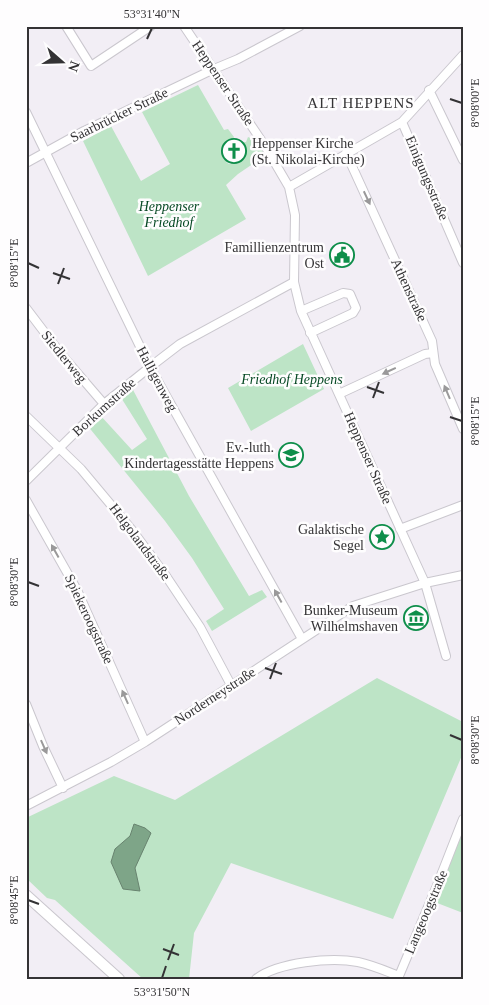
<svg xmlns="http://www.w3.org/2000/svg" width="489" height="1005" viewBox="0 0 489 1005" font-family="Georgia,serif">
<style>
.green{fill:#bde4c6}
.water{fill:#7ea588;stroke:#68836f}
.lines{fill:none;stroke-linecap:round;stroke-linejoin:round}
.minor-casing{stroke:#cac7ce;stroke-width:10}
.major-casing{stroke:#cac7ce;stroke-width:12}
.minor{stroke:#fff;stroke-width:8}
.major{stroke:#fff;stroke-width:10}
.oneway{fill:#9a999a}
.ticks{fill:none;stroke:#343335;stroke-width:2}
.labels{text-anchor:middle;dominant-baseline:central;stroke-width:5;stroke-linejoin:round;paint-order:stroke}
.street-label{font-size:14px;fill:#343335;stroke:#fefdfe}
.poi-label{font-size:14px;fill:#343335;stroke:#fefdfe;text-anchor:end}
.park-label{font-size:14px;font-style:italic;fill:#064924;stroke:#fefdfe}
.neighbourhood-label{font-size:15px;letter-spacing:1px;fill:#343335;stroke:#fefdfe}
.neatline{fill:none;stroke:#343335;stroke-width:2}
.ticks-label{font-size:12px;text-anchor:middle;fill:#343335}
</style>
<rect width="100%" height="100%" fill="#f2eef5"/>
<path class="green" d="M 198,85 L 224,130 L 228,129 L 234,137 L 226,157 L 226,162 L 229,164 L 233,164 L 236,161 L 244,142 L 246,142 L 248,137 L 255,140 L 266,155 L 238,174 L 226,185 L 246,219 L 148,276 L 83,141 L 111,126 L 141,181 L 170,164 L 142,112 Z
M 303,344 L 324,389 L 251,431 L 228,388 Z
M 132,388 L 189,496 L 249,596 L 262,590 L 267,597 L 212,631 L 206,621 L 224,609 L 192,558 L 165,521 L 87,425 L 100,415 L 132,450 L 147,439 L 120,396 Z
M 377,678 L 463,722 L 463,753 L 393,919 L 231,863 L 194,933 L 189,979 L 143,979 L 55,900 L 47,898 L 26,878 L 26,818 L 114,776 L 175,800 Z
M 463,821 L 463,913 L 432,901 Z"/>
<path class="water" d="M 134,824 L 145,828 L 151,833 L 135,868 L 140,891 L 123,889 L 111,862 L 115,849 L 130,836 Z"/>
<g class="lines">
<defs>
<path id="minor" d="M 66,26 L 91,66 L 151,26
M 184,26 L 265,146 L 289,187 L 295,215 L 294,282 L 301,311 L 425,583 L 446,656
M 429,90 L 463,160
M 26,112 L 150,367 L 302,639
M 402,122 L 463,263
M 346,153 L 432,341 L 435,364 L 463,429
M 26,163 L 84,131 L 214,69 L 238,59 L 300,26
M 289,187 L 402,122 L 463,55
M 26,308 L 61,354 L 104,404
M 301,311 L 343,293 L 350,294 L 356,308 L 353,313 L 310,333
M 339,394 L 425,354 L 433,353
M 26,416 L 81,469 L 132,530 L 166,576 L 200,627 L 231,685
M 26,481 L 104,404 L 150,367 L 180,344 L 294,282
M 26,500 L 77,590 L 145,742
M 400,529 L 463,505
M 26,704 L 43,746 L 63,788
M 26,806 L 111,762 L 145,742 L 353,606 L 425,583 L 463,575
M 256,979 C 278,962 331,957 358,962 C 372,965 386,971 399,976 L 436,888 L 463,819"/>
<path id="major" d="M 26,895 L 119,979"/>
</defs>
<use href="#minor" class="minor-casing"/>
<use href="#major" class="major-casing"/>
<use href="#minor" class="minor"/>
<use href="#major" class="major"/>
</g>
<defs><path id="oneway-solid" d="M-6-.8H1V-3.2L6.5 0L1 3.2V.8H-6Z" transform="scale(1.25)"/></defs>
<g class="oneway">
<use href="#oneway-solid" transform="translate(367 198) rotate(65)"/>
<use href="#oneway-solid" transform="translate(389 371) rotate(155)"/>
<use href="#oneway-solid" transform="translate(447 392) rotate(-113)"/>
<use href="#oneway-solid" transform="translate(55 551) rotate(-119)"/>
<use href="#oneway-solid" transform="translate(278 596) rotate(-119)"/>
<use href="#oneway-solid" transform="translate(125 697) rotate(-114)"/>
<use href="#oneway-solid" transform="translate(44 747) rotate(66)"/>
</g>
<path class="ticks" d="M 147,39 L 152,28M 450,99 L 462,103M 28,263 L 39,268M 53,273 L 70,279M 58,284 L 64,268M 367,387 L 384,393M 373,398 L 379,382M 450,417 L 462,421M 28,582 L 39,586M 265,668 L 282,674M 270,679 L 276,663M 450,735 L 462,740M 28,900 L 39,904M 163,949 L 179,955M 168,960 L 174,944M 162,978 L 166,966"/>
<defs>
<symbol id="church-ring" viewBox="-11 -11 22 22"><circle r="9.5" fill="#fefdfe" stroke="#0e8e4a" stroke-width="1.5"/><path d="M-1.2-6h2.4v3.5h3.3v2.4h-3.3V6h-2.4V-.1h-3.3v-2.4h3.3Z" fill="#0e8e4a"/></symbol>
<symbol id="civic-ring" viewBox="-11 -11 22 22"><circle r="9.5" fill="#fefdfe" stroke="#0e8e4a" stroke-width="1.5"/><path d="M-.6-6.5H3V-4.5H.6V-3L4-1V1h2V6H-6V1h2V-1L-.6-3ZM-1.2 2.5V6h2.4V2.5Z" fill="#0e8e4a"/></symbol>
<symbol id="school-ring" viewBox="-11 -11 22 22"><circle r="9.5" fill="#fefdfe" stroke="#0e8e4a" stroke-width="1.5"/><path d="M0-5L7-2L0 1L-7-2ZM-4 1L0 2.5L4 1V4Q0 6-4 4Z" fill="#0e8e4a"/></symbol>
<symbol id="sight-ring" viewBox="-11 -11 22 22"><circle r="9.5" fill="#fefdfe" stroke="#0e8e4a" stroke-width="1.5"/><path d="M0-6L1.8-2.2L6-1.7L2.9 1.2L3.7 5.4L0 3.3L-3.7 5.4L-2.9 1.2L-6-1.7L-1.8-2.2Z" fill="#0e8e4a"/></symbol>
<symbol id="museum-ring" viewBox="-11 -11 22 22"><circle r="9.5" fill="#fefdfe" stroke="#0e8e4a" stroke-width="1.5"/><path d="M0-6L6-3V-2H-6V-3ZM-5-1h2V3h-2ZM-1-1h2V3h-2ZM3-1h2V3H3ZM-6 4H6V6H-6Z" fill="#0e8e4a"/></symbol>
</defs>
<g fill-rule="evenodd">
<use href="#church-ring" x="220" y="137" width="28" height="28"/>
<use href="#civic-ring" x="328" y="241" width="28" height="28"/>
<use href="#school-ring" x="277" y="441" width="28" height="28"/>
<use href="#sight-ring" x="368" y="523" width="28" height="28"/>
<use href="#museum-ring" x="402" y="604" width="28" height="28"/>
</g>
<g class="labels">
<g class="street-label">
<text transform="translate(223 83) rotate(56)">Heppenser Straße</text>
<text transform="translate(119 115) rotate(-26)">Saarbrücker Straße</text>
<text transform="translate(427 178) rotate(67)">Einigungsstraße</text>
<text transform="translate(409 290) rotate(65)">Athenstraße</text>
<text transform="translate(64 357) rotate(51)">Siedlerweg</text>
<text transform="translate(157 379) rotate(62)">Halligenweg</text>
<text transform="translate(104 407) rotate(-42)">Borkumstraße</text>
<text transform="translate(368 458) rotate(66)">Heppenser Straße</text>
<text transform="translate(140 542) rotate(53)">Helgolandstraße</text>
<text transform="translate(89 619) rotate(65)">Spiekeroogstraße</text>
<text transform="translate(215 696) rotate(-33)">Norderneystraße</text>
<text transform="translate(426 912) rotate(-67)">Langeoogstraße</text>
</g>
<g class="poi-label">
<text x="252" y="143" text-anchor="start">Heppenser Kirche<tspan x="252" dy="16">(St. Nikolai-Kirche)</tspan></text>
<text x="324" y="247">Famillienzentrum<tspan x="324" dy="16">Ost</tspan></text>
<text x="274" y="447">Ev.-luth.<tspan x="274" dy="16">Kindertagesstätte Heppens</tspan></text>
<text x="364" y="529">Galaktische<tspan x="364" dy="16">Segel</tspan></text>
<text x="398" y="610">Bunker-Museum<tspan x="398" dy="16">Wilhelmshaven</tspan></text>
</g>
<g class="park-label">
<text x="169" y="206">Heppenser<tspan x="169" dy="16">Friedhof</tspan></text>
<text x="292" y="379">Friedhof Heppens</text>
</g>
<g class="neighbourhood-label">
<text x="361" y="103">ALT HEPPENS</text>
</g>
</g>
<rect width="489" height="1005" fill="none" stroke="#fefdfe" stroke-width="55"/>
<g transform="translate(62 62) rotate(110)" stroke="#fefdfe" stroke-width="4" paint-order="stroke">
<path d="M0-4L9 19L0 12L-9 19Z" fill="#343335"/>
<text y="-8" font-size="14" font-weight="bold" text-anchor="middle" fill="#343335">N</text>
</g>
<rect x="28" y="28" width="434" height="950" class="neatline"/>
<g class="ticks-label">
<text x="152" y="18">53°31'40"N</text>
<text transform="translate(475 103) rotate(-90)" y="4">8°08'00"E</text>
<text transform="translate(14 263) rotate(-90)" y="4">8°08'15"E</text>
<text transform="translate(475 421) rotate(-90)" y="4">8°08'15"E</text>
<text transform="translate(14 582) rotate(-90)" y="4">8°08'30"E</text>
<text transform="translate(475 740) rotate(-90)" y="4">8°08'30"E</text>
<text transform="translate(14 900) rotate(-90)" y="4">8°08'45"E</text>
<text x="162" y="996">53°31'50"N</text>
</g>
</svg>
